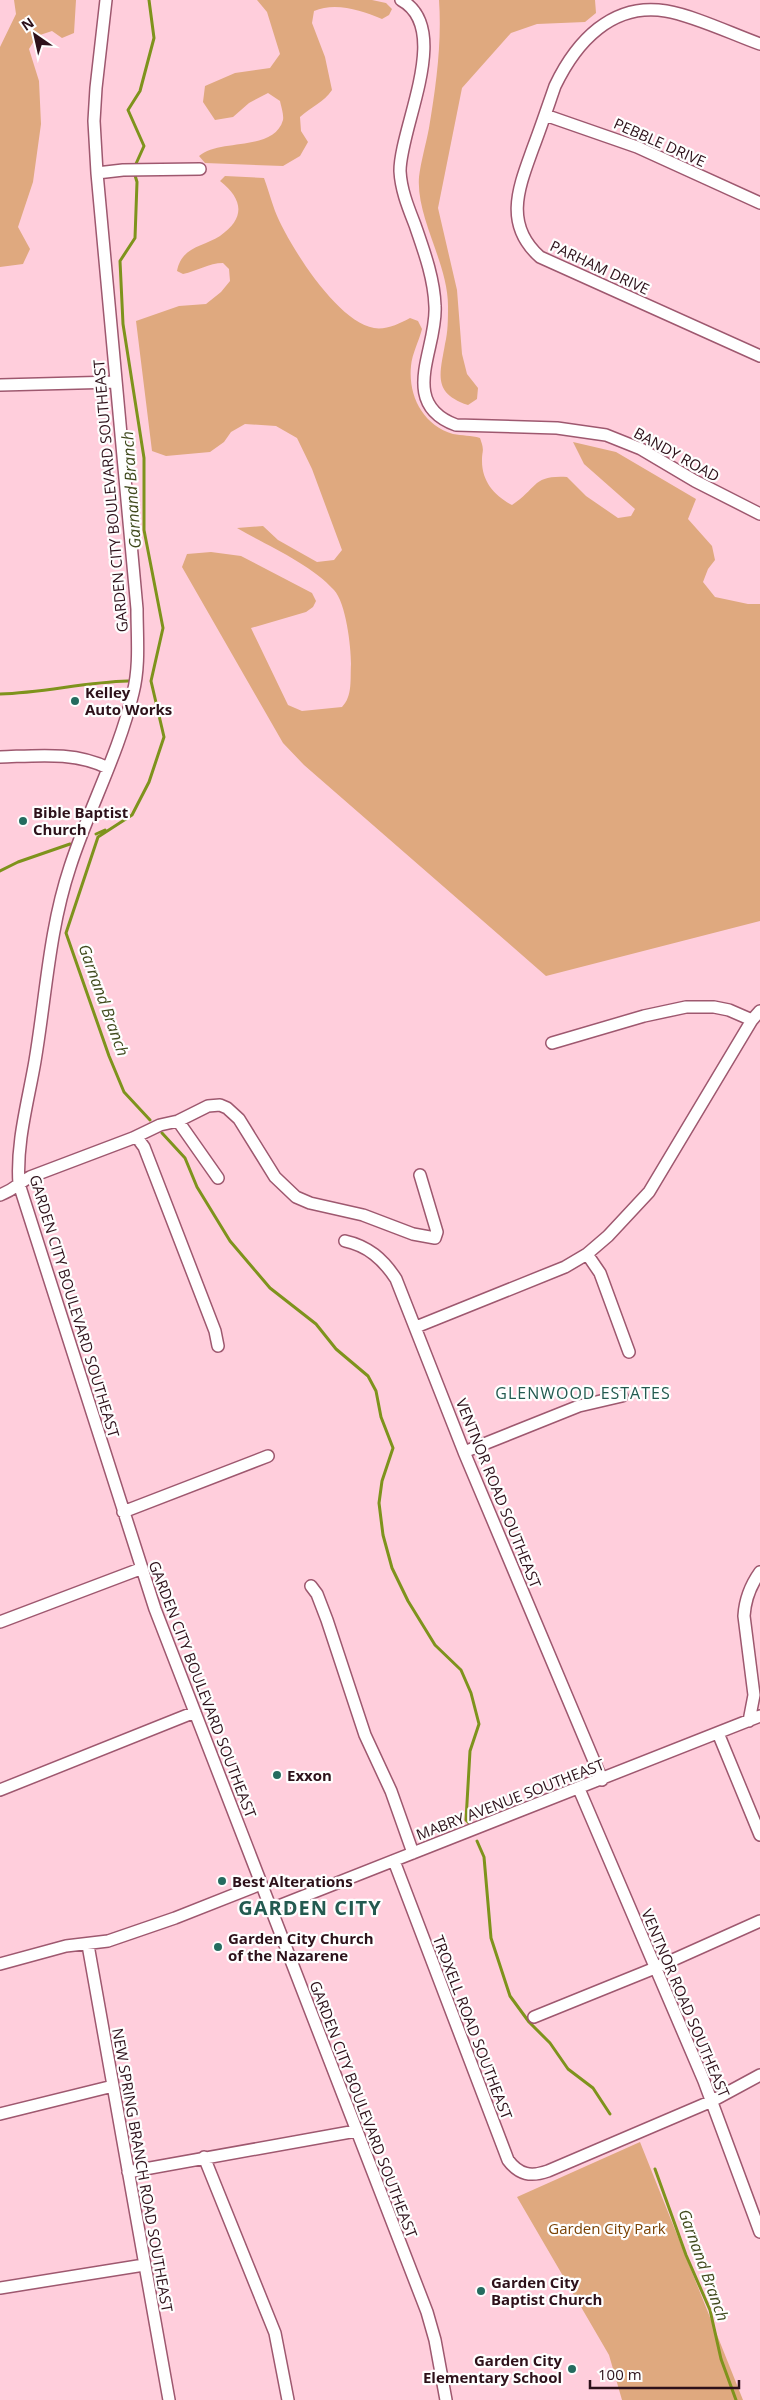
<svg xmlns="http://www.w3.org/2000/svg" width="760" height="2400" viewBox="0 0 760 2400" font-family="'Open Sans',sans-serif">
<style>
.green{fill:#dfa97f}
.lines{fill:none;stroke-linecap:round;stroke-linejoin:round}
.stream{stroke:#7e931c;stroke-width:3}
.minor-casing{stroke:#9e586f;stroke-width:14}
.minor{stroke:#fff;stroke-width:11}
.poi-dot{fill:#256b5f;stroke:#fefefe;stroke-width:2}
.labels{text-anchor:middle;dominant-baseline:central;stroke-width:4.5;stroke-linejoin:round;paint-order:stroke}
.street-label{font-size:15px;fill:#2d111a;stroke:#fefefe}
.poi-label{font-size:15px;font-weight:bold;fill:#2d111a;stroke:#fefefe;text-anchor:start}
.park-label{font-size:15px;fill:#7a4204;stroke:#fefefe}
.water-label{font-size:16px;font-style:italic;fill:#3f491c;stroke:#fefefe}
.neighbourhood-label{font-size:16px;letter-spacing:1px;fill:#235a50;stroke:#fefefe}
.district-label{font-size:20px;font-weight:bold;letter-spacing:1px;fill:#235a50;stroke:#fefefe}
</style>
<rect width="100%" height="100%" fill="#ffcedc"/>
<path class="green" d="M 14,0 L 76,0 L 74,33 L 62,38 L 52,31 L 37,36 L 29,49 L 39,81 L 41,124 L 33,182 L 18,227 L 30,249 L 23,264 L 0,267 L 0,47 L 16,14 Z
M 257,0 L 372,0 L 386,3 L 392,9 L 389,15 L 382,19 C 361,10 335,2 314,11 L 312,23 L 325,57 L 332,90 C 324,102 311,107 300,117 L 301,131 L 308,142 L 300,156 L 283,166 L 205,163 L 199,156 C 220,138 274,152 283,120 C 284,115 281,106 280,101 L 268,93 L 249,103 L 233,117 L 215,120 L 203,102 L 205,86 L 235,73 L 270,68 L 280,54 L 267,12 Z
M 439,0 L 595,0 L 596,13 L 585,22 L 537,24 L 511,33 L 462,88 L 438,208 L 457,290 L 462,354 L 467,374 L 478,388 L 477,399 L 468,405 C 432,393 440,374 445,344 C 448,332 448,319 448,306 C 448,263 416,218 419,177 C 421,161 426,144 429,128 C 436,86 442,43 439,0 Z
M 225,176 L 264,178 C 268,189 271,200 275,211 C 288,244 337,322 374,328 C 386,330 399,324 410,318 L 418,321 L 422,329 C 419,341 412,354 411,366 C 408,396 423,425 453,434 C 462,436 471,435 480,438 C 485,452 482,449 482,461 C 482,482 495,496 512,505 C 538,488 532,475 567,477 L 586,496 L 618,518 L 631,516 L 635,509 L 584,464 L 573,442 L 616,452 L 696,499 L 688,519 L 712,546 L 715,560 L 708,569 L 703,582 L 715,597 L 748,604 L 760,604 L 760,921 L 546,976 L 304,765 L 283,743 L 182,567 L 187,554 L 211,552 L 241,556 L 312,593 L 316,601 L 313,607 L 306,612 L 251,628 L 288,705 L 302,711 L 342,707 C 353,696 350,678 351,664 C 351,646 346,603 334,590 C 311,564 268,546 237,528 L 263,526 L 278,540 L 317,562 L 334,560 L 342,550 L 312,469 L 297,438 L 276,426 L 245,424 L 231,432 L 224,442 L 210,452 L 166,456 L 152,451 L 136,321 L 179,306 L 206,304 L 221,292 L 230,281 L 229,269 L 223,263 C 209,263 197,271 183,274 L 177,271 C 182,246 203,247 220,236 C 246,218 243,199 220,181 Z
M 640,2142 L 743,2400 L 622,2400 L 609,2355 L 517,2197 Z"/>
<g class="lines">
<path class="stream" d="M 135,166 L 144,146 L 128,110 L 140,91 L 154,38 L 149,0
M 134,172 L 137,182 L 135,238 L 120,261 L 123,324 L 144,458 L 144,530 L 163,628 L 151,681 L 164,737 L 149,782 L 132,815 L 98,837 L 66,933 L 109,1056 L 124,1092 L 150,1120
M 0,694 C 43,693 85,682 128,681
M 96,834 L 105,830
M 0,871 L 18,862 L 70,844
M 162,1133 L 185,1158 L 197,1187 L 230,1241 L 270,1288 L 316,1324 L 336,1349 L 368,1376 L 376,1391 L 381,1417 L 393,1448 L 382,1481 L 379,1503 L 383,1535 L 392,1568 L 408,1601 L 435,1645 L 461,1670 L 471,1693 L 479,1724 L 470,1751 L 466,1820 L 469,1823
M 477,1841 L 484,1857 L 491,1938 L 510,1996 L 529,2022 L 550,2043 L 568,2069 L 593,2088 L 610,2114
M 655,2169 L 686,2255 L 710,2310 L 721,2359 L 736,2400"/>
<defs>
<path id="minor" d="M 106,0 L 96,88 L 94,121 L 97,173 L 137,609 C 137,637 140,666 133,693 C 119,753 89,808 70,867 C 49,930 46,996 35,1061 C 28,1102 16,1143 19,1184 L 155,1609 L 427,2312 L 435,2340 L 446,2400
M 401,0 C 453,28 400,127 400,171 C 401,190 408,207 415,225 C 424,251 434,278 435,306 C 438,348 397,403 456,425 L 557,428 L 606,435 L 641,449 L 695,481 L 760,514
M 760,44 C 732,34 695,16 666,11 C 612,2 576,42 555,86 C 548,106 541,127 533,148 C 519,187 503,224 540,257 L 760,356
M 545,115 L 637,147 L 760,203
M 97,173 L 123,170 L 200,169
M 0,385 L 116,382
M 0,757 C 36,756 74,751 108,768
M 552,1043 L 644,1016 L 686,1007 L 714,1007 L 729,1010 L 752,1020
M 178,1121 L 218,1178
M 133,1138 L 138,1139 L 144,1147 L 215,1331 L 218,1346
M 0,1195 C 16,1189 17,1184 30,1177 L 133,1138 L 160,1125 L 178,1121 L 208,1106 L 220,1105 L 227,1108 L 239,1119 L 275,1177 L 296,1197 L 310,1203 L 363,1215 L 413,1234 L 435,1238 L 437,1232 L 420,1175
M 345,1241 C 368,1246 383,1259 396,1279 L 464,1452 L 602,1780
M 587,1254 L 600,1273 L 629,1352
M 416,1327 L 565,1267 L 587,1254 L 608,1236 L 649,1192 L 752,1020 L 760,1011
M 464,1452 L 579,1406 L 622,1396
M 123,1512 L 268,1456
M 311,1586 L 317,1594 L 327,1620 L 365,1735 L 391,1791 L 413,1853
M 0,1622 L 140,1569
M 749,1721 L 754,1695 L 744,1616 C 745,1599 750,1586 760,1572
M 718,1733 L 760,1835
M 579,1789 L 704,2081 L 760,2232
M 0,1790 L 195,1712
M 394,1861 L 508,2160 C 519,2175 531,2177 548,2171 L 712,2101 L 760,2075
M 271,1909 L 760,1716
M 88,1945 L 169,2400
M 0,1964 L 66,1946 L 108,1941 L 175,1918 L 261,1884
M 534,2017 L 655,1968 L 760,1921
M 0,2114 L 113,2086
M 204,2157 L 275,2333 L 288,2400
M 128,2172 L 356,2131
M 0,2288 L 144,2265"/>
</defs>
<use href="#minor" class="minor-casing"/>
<use href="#minor" class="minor"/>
</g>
<g class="poi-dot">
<circle cx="75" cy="701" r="5"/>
<circle cx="23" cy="821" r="5"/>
<circle cx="277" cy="1775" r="5"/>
<circle cx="222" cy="1881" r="5"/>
<circle cx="218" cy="1947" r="5"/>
<circle cx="481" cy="2291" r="5"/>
<circle cx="572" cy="2369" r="5"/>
</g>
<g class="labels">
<g class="street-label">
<text transform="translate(660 142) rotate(24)">PEBBLE DRIVE</text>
<text transform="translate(600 267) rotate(25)">PARHAM DRIVE</text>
<text transform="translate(677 454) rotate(29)">BANDY ROAD</text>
<text transform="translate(110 496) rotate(-95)">GARDEN CITY BOULEVARD SOUTHEAST</text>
<text transform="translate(75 1306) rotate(73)">GARDEN CITY BOULEVARD SOUTHEAST</text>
<text transform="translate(499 1493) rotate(68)">VENTNOR ROAD SOUTHEAST</text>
<text transform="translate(203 1689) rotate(69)">GARDEN CITY BOULEVARD SOUTHEAST</text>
<text transform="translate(510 1799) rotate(-21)">MABRY AVENUE SOUTHEAST</text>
<text transform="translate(686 2003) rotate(67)">VENTNOR ROAD SOUTHEAST</text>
<text transform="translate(473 2027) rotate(69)">TROXELL ROAD SOUTHEAST</text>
<text transform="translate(364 2109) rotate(69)">GARDEN CITY BOULEVARD SOUTHEAST</text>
<text transform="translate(143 2170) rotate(80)">NEW SPRING BRANCH ROAD SOUTHEAST</text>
</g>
<g class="poi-label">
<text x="85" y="692">Kelley<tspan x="85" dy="17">Auto Works</tspan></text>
<text x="33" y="812">Bible Baptist<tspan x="33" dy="17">Church</tspan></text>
<text x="287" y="1775">Exxon</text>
<text x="232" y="1881">Best Alterations</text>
<text x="228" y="1938">Garden City Church<tspan x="228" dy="17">of the Nazarene</tspan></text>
<text x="491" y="2282">Garden City<tspan x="491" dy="17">Baptist Church</tspan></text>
<text x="562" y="2360" text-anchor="end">Garden City<tspan x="562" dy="17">Elementary School</tspan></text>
</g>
<g class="park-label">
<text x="607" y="2228">Garden City Park</text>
</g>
<g class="water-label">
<text transform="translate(131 490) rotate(-94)">Garnand Branch</text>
<text transform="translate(104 1000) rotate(70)">Garnand Branch</text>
<text transform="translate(704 2265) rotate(70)">Garnand Branch</text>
</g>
<g class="neighbourhood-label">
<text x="583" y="1393">GLENWOOD ESTATES</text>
</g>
<g class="district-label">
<text x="310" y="1907">GARDEN CITY</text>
</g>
</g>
<g transform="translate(35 35) rotate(326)" stroke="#fefefe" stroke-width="4" paint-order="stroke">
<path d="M0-4L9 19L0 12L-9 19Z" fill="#2d111a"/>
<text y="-8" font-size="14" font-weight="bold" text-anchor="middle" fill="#2d111a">N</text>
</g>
<path d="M590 2380v8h149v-8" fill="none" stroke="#2d111a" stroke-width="2.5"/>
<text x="598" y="2380" font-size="15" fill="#2d111a" stroke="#fefefe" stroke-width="4" paint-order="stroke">100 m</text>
</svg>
